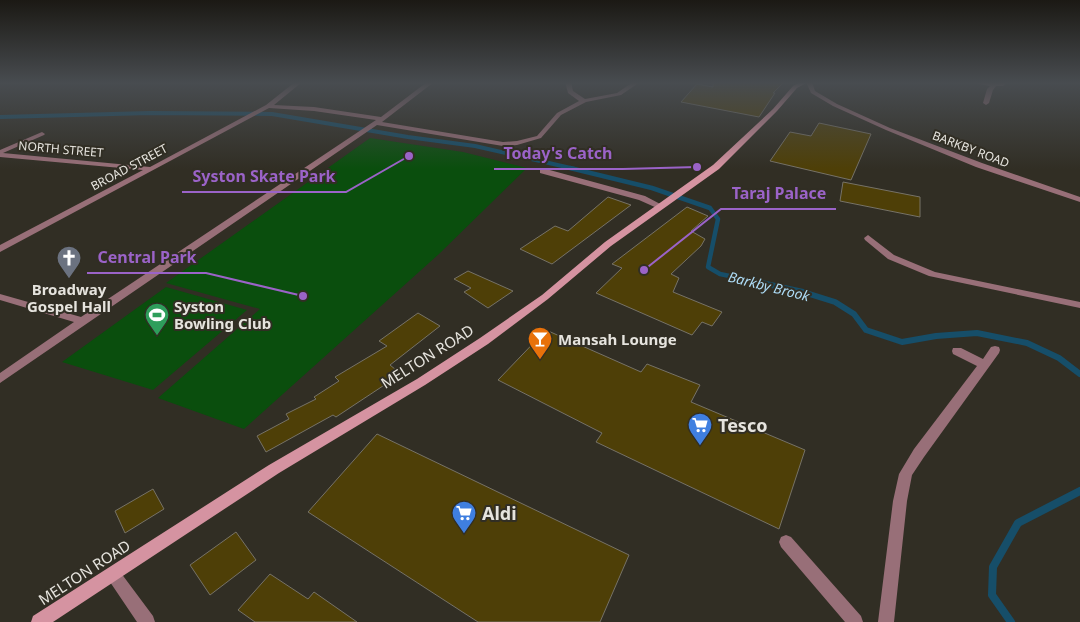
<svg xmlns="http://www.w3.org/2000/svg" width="1080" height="622" viewBox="0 0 1080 622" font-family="'Noto Sans',sans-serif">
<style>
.green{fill:#0a4e0d}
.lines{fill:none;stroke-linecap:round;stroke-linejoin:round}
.stream-far3{stroke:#164e69;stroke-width:4}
.stream-far2{stroke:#164e69;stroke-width:4.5}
.stream-far1{stroke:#164e69;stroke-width:6}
.stream{stroke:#164e69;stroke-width:8}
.building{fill:#4e3f07;stroke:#767267}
.street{fill:#986f78;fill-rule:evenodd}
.secondary{fill:#d593a1;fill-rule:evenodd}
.labels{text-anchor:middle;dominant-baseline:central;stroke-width:4;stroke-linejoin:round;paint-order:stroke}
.far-street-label{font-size:12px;fill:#e6e4de;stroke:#312e24}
.far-water-label{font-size:14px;font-style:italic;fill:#addbf5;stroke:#312e24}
.poi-label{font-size:15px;font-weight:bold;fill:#e6e4de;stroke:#312e24;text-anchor:start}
.street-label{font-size:15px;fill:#e6e4de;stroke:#312e24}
.near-poi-label{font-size:18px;font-weight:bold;fill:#e6e4de;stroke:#312e24;text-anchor:start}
.leader{fill:none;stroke:#9b63c8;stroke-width:2}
.callout-dot{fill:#9b63c8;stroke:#312e24;stroke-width:2}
.callout-label{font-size:16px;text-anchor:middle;font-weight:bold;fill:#9b63c8;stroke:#312e24;stroke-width:4;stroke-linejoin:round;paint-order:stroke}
</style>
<rect width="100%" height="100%" fill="#312e24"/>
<path class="green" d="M 370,138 L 463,152 L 527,168 L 439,254 L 244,429 L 158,398 L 260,309 L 166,283 Z
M 166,287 L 247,310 L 153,390 L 62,362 Z"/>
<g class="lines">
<path class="stream-far3" d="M 0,117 L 150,113 L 272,114 L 408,137 L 475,146 L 575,169"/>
<path class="stream-far2" d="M 570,168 L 652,188 L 710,208 L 718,219 L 708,267 L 720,274 L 758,282"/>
<path class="stream-far1" d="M 753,281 L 803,292 L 835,302 L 854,314 L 866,330 L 902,342 L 936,336 L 977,333 L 1027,343 L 1059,358 L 1080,374"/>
<path class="stream" d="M 1011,622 L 992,595 L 993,567 L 1018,523 L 1080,491"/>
</g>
<path class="building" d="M 713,82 L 784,82 L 773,93 L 775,93 L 759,117 L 681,102 L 697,84 L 713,87 Z
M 819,123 L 871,134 L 851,180 L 770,161 L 790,132 L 811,136 Z
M 843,182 L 920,197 L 920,217 L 840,201 Z
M 608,197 L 631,205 L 552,264 L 520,249 L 555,226 L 568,231 Z
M 687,207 L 708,216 L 691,231 L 705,239 L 701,246 L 671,274 L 679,278 L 673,292 L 722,312 L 712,326 L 702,322 L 692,335 L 596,293 L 622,268 L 612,264 Z
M 468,271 L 513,291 L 488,308 L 464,292 L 471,288 L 454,279 Z
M 418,313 L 440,326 L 390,365 L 401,374 L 336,417 L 333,415 L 266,452 L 257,436 L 289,419 L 286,414 L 316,399 L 314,397 L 339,381 L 335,377 L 387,346 L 379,341 Z
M 546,330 L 641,372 L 647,364 L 700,385 L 691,402 L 805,450 L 779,529 L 596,442 L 602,433 L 498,380 Z
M 377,434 L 629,555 L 600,622 L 478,622 L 308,512 Z
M 153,489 L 164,509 L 125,533 L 115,511 Z
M 236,532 L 256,560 L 210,595 L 190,565 Z
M 270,574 L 308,599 L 314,592 L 357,622 L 255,622 L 238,610 Z"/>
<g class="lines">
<path class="street" d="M 295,82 L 302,82 L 274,105 L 314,107 L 381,117 L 427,82 L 434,82 L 382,122 L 503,142 L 517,141 L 537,136 L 557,113 L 579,101 L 568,93 L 565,82 L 571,82 L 573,91 L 585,99 L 617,93 L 633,82 L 640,82 L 621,95 L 586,102 L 561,115 L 541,138 L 517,145 L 503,146 L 377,125 L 0,383 L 0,373 L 74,322 L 0,300 L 0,294 L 81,317 L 376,120 L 314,111 L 269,108 L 0,252 L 0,245 L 143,170 L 0,157 L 0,150 L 42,132 L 45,134 L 44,135 L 3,153 L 150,167 L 266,105 Z
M 806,82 L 812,82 L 815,91 L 837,104 L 890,128 L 982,163 L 1080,197 L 1080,202 L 976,167 L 886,130 L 833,106 L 811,93 Z
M 968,82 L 1007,82 L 1003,86 L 996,86 L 993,90 L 989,103 L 986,105 L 983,103 L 987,89 L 990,86 Z
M 540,169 L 546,169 L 645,196 L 664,206 L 660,208 L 657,208 L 639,200 L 540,173 Z
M 868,235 L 894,255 L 935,272 L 1080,302 L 1080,308 L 929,276 L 888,259 L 865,240 L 864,238 Z
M 995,346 L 999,347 L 1000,350 L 999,353 L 924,457 L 912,475 L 907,501 L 894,622 L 878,622 L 893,501 L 899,474 L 914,449 L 977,366 L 953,354 L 952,351 L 953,348 L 961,348 L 983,359 L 991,347 Z
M 786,535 L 791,537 L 861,616 L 863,622 L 845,622 L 781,547 L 779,542 L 781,537 Z
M 113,566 L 118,569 L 153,616 L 155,622 L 137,622 L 108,579 L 105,574 L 108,569 Z"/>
<path class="secondary" d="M 800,82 L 808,82 L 797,88 L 777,111 L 719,169 L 611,246 L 548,299 L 488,344 L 425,385 L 279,473 L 53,622 L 31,622 L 33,616 L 269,465 L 417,379 L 480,338 L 542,295 L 605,242 L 713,165 L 773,109 L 793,86 Z"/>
</g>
<linearGradient id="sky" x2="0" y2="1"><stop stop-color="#1b1914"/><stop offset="0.49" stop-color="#484c50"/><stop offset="1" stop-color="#484c50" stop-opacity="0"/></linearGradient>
<rect width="1080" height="169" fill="url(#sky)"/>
<defs>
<symbol id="church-pin" viewBox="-11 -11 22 30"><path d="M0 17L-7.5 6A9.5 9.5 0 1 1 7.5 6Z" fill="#6b7280" stroke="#312e24"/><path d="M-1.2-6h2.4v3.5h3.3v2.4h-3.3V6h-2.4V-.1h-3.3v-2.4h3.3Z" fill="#fff"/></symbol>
<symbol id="stadium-pin" viewBox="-11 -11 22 30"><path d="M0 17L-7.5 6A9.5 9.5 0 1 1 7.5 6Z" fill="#2e9e5b" stroke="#312e24"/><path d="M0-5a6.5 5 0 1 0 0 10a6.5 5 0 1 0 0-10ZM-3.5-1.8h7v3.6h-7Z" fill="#fff"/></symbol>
<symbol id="bar-pin" viewBox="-11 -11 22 30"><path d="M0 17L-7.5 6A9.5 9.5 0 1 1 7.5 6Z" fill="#e8710a" stroke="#312e24"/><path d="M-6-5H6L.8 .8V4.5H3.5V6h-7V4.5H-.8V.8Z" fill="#fff"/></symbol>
<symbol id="supermarket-pin" viewBox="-11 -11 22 30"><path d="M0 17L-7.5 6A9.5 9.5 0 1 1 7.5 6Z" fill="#3f7fe0" stroke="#312e24"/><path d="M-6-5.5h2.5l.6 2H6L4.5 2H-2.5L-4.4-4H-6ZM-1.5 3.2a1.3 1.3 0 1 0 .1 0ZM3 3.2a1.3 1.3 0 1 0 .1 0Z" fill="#fff"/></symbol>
</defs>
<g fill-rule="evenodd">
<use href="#church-pin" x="55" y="244" width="28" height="38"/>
<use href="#stadium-pin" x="143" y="301" width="28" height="38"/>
<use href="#bar-pin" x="526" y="325" width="28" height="38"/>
<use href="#supermarket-pin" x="686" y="411" width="28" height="38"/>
<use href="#supermarket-pin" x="450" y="499" width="28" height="38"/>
</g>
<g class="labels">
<g class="far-street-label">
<text transform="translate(61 149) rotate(5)">NORTH STREET</text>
<text transform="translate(971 149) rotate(21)">BARKBY ROAD</text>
<text transform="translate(129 167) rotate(-28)">BROAD STREET</text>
</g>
<g class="far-water-label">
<text transform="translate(769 286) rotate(14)">Barkby Brook</text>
</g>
<g class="poi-label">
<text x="69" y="289" text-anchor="middle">Broadway<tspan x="69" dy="17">Gospel Hall</tspan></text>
<text x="174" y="306">Syston<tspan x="174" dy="17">Bowling Club</tspan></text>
<text x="558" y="339">Mansah Lounge</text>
</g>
<g class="street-label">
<text transform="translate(427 356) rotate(-32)">MELTON ROAD</text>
<text transform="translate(84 572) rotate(-33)">MELTON ROAD</text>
</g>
<g class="near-poi-label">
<text x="718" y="425">Tesco</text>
<text x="482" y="513">Aldi</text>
</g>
</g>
<path class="leader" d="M697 167L623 169H494M409 156L346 192H182M644 270L721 209H836M303 296L206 273H87"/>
<g class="callout-dot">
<circle cx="697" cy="167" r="5"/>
<circle cx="409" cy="156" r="5"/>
<circle cx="644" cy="270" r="5"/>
<circle cx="303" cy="296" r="5"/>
</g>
<g class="callout-label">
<text x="558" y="159">Today's Catch</text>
<text x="264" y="182">Syston Skate Park</text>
<text x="779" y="199">Taraj Palace</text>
<text x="147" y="263">Central Park</text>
</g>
</svg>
